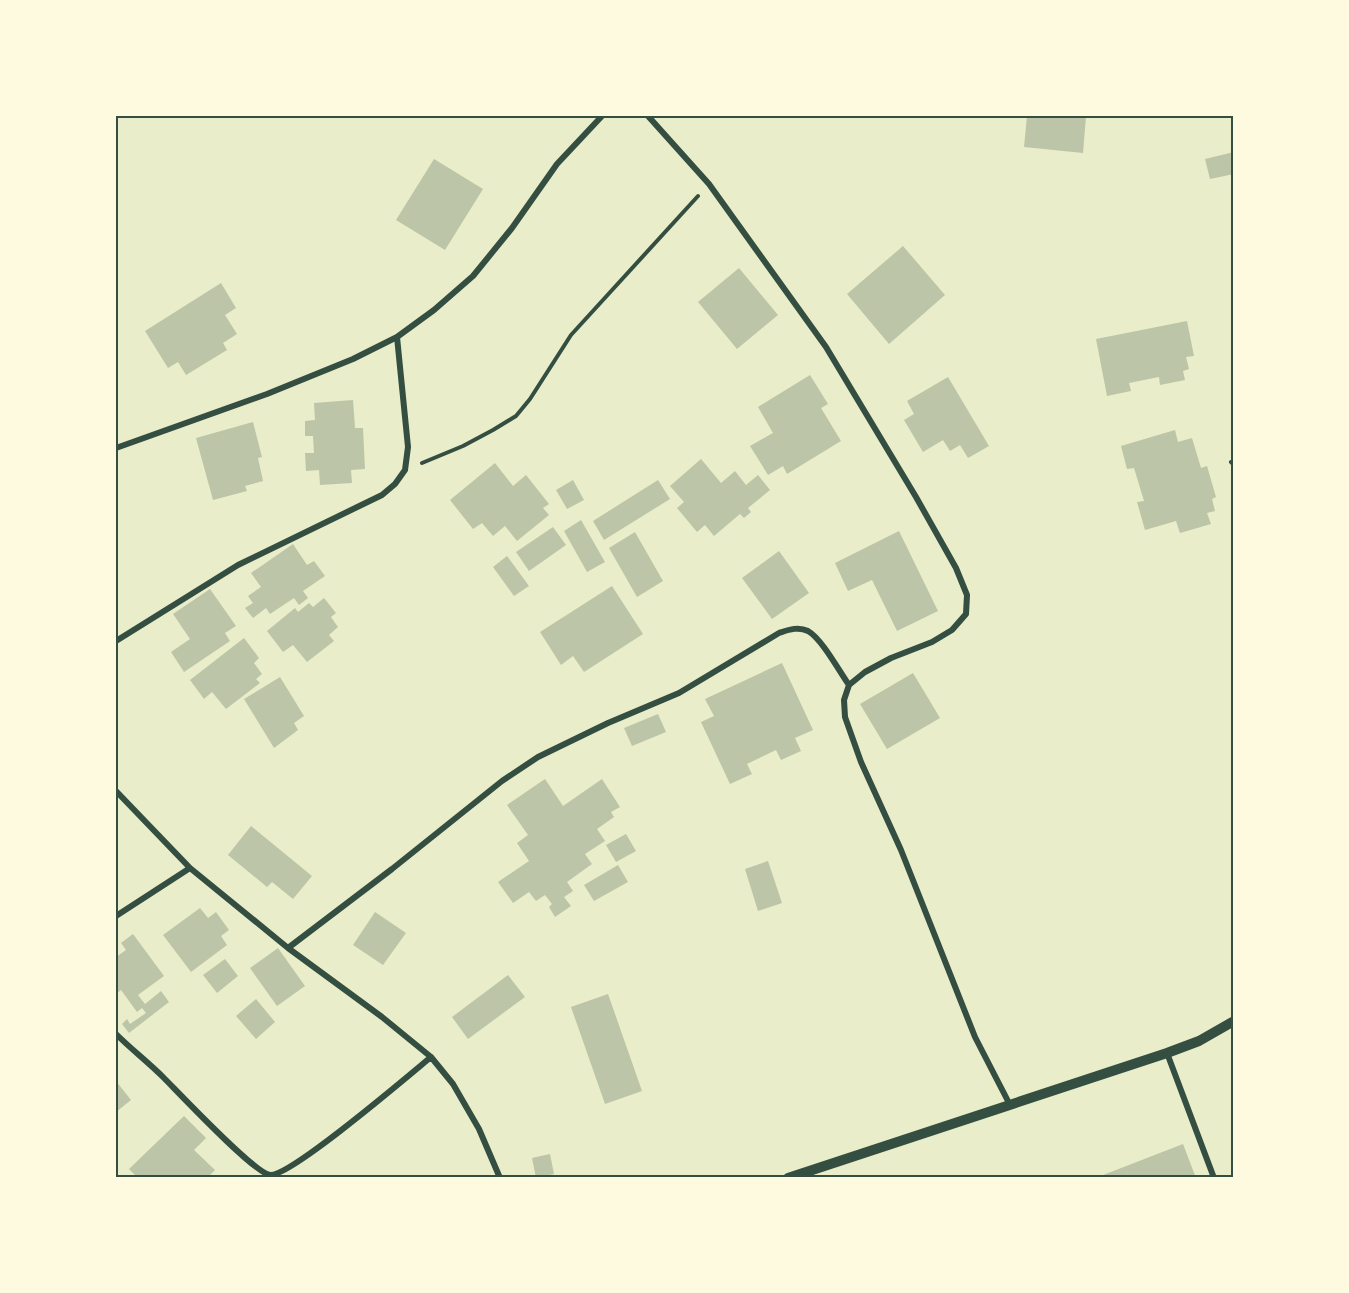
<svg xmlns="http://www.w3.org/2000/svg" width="1349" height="1293" viewBox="0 0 1349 1293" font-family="Bitter,serif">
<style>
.building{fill:#bcc5a7}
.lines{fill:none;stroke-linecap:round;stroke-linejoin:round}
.path{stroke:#344e41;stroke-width:4}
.minor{stroke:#344e41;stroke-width:6}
.tertiary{stroke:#344e41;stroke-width:10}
.neatline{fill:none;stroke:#344e41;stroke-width:2}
</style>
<rect width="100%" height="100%" fill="#e9edc9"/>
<path class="building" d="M 1027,116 L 1086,116 L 1083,153 L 1024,147 Z
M 1234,152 L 1234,174 L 1210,179 L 1205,159 Z
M 434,159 L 483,189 L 445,250 L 396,220 Z
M 903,246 L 945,295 L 889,344 L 847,294 Z
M 739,268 L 778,315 L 737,349 L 698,302 Z
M 221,283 L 236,308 L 225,315 L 237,334 L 223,343 L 227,350 L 186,375 L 178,362 L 168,368 L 145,331 Z
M 1187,321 L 1194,356 L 1186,357 L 1189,369 L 1183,371 L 1185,380 L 1160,385 L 1159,377 L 1129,383 L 1131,391 L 1107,396 L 1096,339 Z
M 810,375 L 828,404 L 821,408 L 841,441 L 787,474 L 783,466 L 768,475 L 750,446 L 773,433 L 758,407 Z
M 948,377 L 989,446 L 968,458 L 960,445 L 950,451 L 943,440 L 923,452 L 904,420 L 914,414 L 907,401 Z
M 353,400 L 355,428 L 363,428 L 365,469 L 351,470 L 352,483 L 320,485 L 319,470 L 306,471 L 305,453 L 314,453 L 313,436 L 305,436 L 305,421 L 315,420 L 314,403 Z
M 253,422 L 262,457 L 258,458 L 263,481 L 245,486 L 247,491 L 213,500 L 196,438 Z
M 1175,430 L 1178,442 L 1192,438 L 1201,468 L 1207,466 L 1216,497 L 1212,499 L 1215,511 L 1207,513 L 1211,524 L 1180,533 L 1176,521 L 1145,530 L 1137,502 L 1144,501 L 1134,468 L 1127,469 L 1121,446 Z
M 701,459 L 721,483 L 735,471 L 746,485 L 758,475 L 770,490 L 748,508 L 751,512 L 744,518 L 740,514 L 714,536 L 705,525 L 697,532 L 677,508 L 684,502 L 670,486 Z
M 495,463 L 513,486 L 526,475 L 549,504 L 543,508 L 549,515 L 517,541 L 505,526 L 493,536 L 482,523 L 473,529 L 450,500 Z
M 573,480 L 584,500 L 567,509 L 556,490 Z
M 658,480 L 670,499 L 604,540 L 593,521 Z
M 581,520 L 605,562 L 587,572 L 564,531 Z
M 553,527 L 566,545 L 529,571 L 516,552 Z
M 899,531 L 938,611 L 897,631 L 872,580 L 848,591 L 835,563 Z
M 635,532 L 663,581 L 637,597 L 609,548 Z
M 293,544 L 307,565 L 314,561 L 325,576 L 303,591 L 308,598 L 299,605 L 294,598 L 270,614 L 266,608 L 253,618 L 245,608 L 253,603 L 248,596 L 261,587 L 251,573 Z
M 779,551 L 809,593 L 772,619 L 742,578 Z
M 507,556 L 529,586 L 514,596 L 493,567 Z
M 612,586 L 643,634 L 584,672 L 573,656 L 561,665 L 540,632 Z
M 210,589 L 236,626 L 225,633 L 230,641 L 184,672 L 171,652 L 190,639 L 173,614 Z
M 324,598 L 336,613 L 331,617 L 338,627 L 329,635 L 334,641 L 307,662 L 293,645 L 283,652 L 267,631 L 295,608 L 298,612 L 309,603 L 313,607 Z
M 244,638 L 259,658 L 254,663 L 262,674 L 256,679 L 260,683 L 226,709 L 212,692 L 204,699 L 190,680 Z
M 782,663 L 813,730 L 795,738 L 801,751 L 781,760 L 776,750 L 747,764 L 752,774 L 730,784 L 701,722 L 714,716 L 705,699 Z
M 913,673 L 940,718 L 887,749 L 860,704 Z
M 280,677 L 304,716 L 294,723 L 298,730 L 274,748 L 244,699 Z
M 658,714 L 666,732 L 632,746 L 624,728 Z
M 545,779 L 563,806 L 602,779 L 620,807 L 611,812 L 614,817 L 597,829 L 605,841 L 585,854 L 592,864 L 567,882 L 573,891 L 564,897 L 571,906 L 555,917 L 549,907 L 552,904 L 545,895 L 536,901 L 529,892 L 513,903 L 498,882 L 529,861 L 517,843 L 528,835 L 507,805 Z
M 251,826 L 312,876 L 293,899 L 272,882 L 267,887 L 228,855 Z
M 626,834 L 636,851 L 616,862 L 606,845 Z
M 768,861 L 782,903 L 758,911 L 745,869 Z
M 618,865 L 628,882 L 594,901 L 584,885 Z
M 200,908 L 208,918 L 216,912 L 229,930 L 221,936 L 227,945 L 191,972 L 163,935 Z
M 375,912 L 406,933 L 383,965 L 353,945 Z
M 133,934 L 164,976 L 138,995 L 145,1004 L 161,991 L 169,1002 L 129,1033 L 122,1024 L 127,1019 L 130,1024 L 146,1013 L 142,1008 L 137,1012 L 121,990 L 116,994 L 116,957 L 126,950 L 121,943 Z
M 278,948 L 305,986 L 277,1006 L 250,968 Z
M 225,959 L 238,976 L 217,993 L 203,975 Z
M 508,975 L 525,997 L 468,1039 L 452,1017 Z
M 608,994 L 642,1091 L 605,1104 L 571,1007 Z
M 256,999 L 275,1022 L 256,1039 L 236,1016 Z
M 116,1081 L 131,1100 L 116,1112 Z
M 184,1116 L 206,1138 L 194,1150 L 215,1170 L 207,1178 L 138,1178 L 129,1169 Z
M 1183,1144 L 1196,1178 L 1098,1178 L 1098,1177 Z
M 550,1154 L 554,1174 L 536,1178 L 532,1158 Z"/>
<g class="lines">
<path class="path" d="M 1231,462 L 1234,465
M 422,463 L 463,446 L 493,430 L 516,416 L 530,399 L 571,335 L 698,196"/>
<path class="minor" d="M 648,116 L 709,184 L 826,347 L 916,497 L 956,568 L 967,595 L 966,614 L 952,630 L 932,642 L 891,658 L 865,672 L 849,685 L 844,700 L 845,717 L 861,762 L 901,850 L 975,1037 L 1010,1105
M 116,448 L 267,394 L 353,359 L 397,337 L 434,310 L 473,276 L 512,228 L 557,164 L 602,116
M 116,641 L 238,565 L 382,495 L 395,484 L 405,470 L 408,447 L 397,337
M 116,791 L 190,868 L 288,948 L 382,1017 L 431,1057 L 453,1084 L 479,1129 L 500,1178
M 116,916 L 190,868
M 288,948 L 392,869 L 502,781 L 538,757 L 608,723 L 679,693 L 779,633 C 788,630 798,626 808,631 C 822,639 839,671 849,685
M 116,1034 C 131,1049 148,1062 163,1077 C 179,1093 254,1173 270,1175 C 291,1176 408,1076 431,1057
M 1167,1053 L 1214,1178"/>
<path class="tertiary" d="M 788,1178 L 1167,1053 L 1199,1041 L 1234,1021"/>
</g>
<rect width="1349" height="1293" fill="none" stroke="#fefae0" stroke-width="234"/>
<rect x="117" y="117" width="1115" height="1059" class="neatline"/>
</svg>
